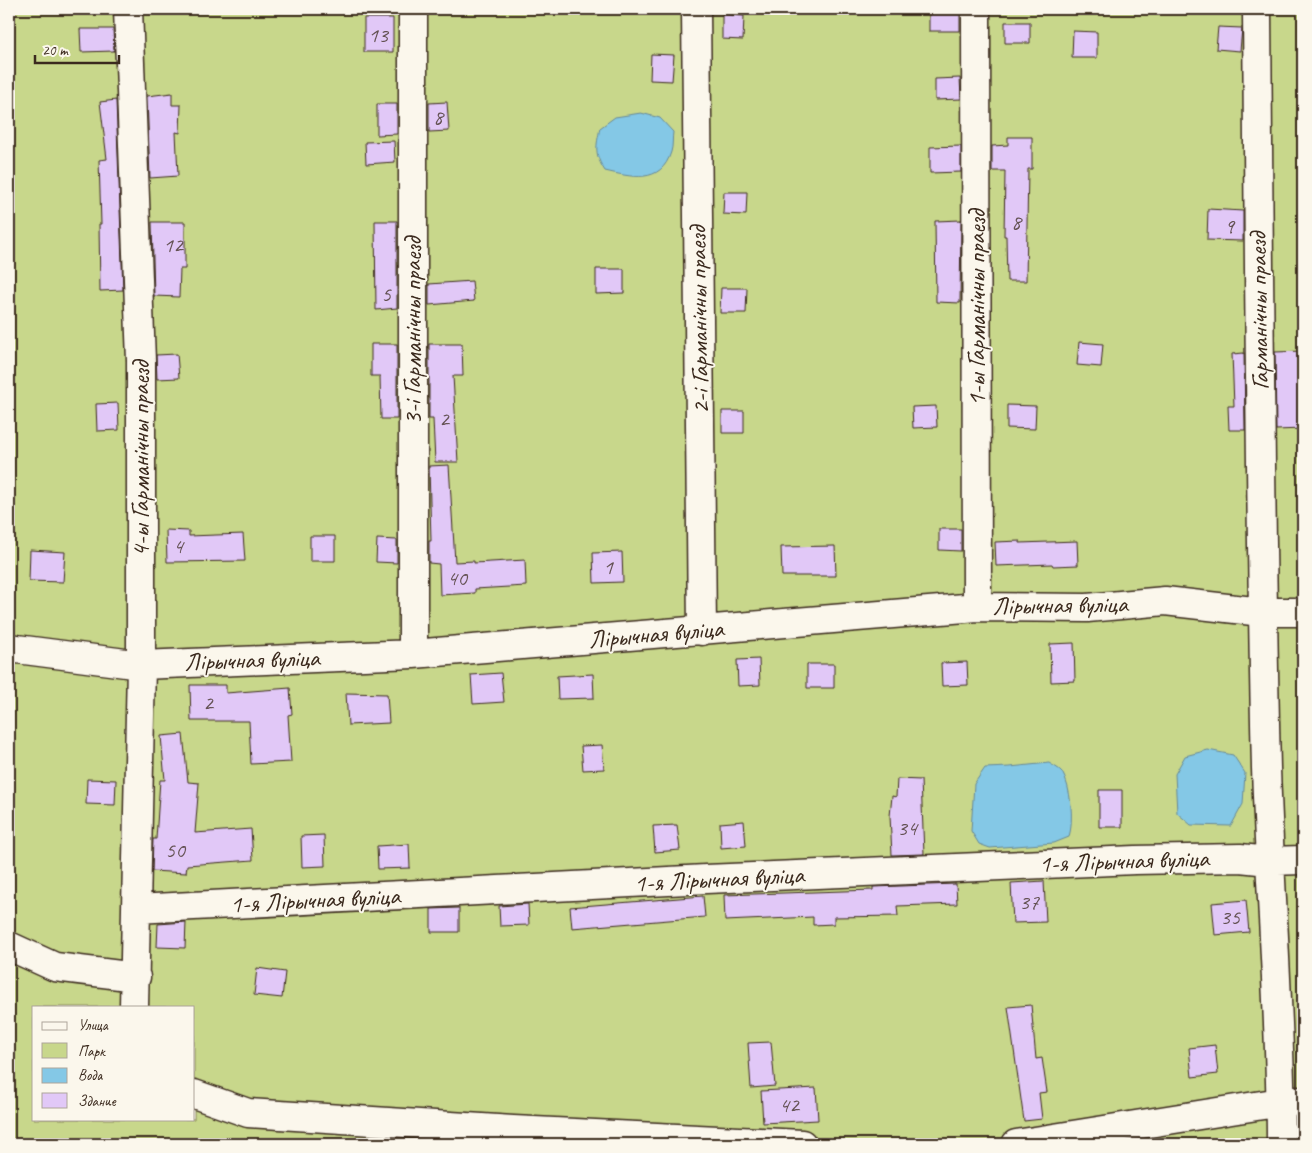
<svg xmlns="http://www.w3.org/2000/svg" width="1312" height="1153" viewBox="0 0 1312 1153" font-family="Caveat,sans-serif">
<style>
.green{fill:#c8d78b;stroke:#828054;fill-rule:evenodd}
.water{fill:#84c8e6;stroke:#678996}
.building{fill:#e1c8f7;stroke:#3b2a1e}
.lines{fill:none;stroke-linecap:round;stroke-linejoin:round}
.minor-casing{stroke:#3b2a1e;stroke-width:31}
.minor{stroke:#fbf7ec;stroke-width:28}
.labels{text-anchor:middle;dominant-baseline:central;stroke-width:4;stroke-linejoin:round;paint-order:stroke}
.number-label{font-size:22px;fill:#645254}
.street-label{font-size:25px;fill:#3b2a1e;stroke:#fbf7ec}
</style>
<rect width="100%" height="100%" fill="#fbf7ec"/>
<filter id="ink" filterUnits="userSpaceOnUse"><feTurbulence type="fractalNoise" baseFrequency=".02" numOctaves="2"/><feDisplacementMap in="SourceGraphic" scale="10" xChannelSelector="R" yChannelSelector="G"/><feConvolveMatrix kernelMatrix="1 2 1 2 8 2 1 2 1" color-interpolation-filters="sRGB"/></filter>
<g filter="url(#ink)">
<path class="green" d="M 9,9 L 1303,9 L 1303,1144 L 9,1144 ZM 34,1007 L 194,1007 L 194,1119 L 34,1119 Z"/>
<path class="water" d="M 641,113 L 660,118 L 673,132 C 672,138 673,146 671,152 C 661,185 631,177 605,171 C 594,154 596,147 600,128 L 615,117 Z
M 1208,750 L 1233,755 L 1245,773 L 1243,804 L 1231,826 L 1191,825 L 1177,813 L 1175,774 L 1185,756 Z
M 1049,763 C 1053,766 1059,768 1062,772 C 1071,787 1074,820 1069,837 L 1054,843 L 990,848 L 979,844 L 971,831 L 974,784 L 985,768 L 1010,767 Z"/>
<path class="building" d="M 929,9 L 960,9 L 960,31 L 929,31 Z
M 722,14 L 744,16 L 743,40 L 722,39 Z
M 364,18 L 393,18 L 393,52 L 364,52 Z
M 1005,22 L 1030,22 L 1030,43 L 1005,43 Z
M 1218,27 L 1242,28 L 1240,51 L 1216,49 Z
M 80,29 L 113,29 L 114,51 L 81,52 Z
M 1073,31 L 1097,32 L 1097,58 L 1072,58 Z
M 651,54 L 674,55 L 672,81 L 650,80 Z
M 960,78 L 961,99 L 935,100 L 935,79 Z
M 172,93 L 172,105 L 181,105 L 180,133 L 176,132 L 178,176 L 150,178 L 147,96 Z
M 116,100 L 123,290 L 100,291 L 99,224 L 101,224 L 99,160 L 107,159 L 100,102 Z
M 447,102 L 449,131 L 429,132 L 429,103 Z
M 377,104 L 397,104 L 397,134 L 377,135 Z
M 1008,137 L 1032,137 L 1032,169 L 1028,169 L 1026,281 L 1007,281 L 1006,236 L 1004,236 L 1005,171 L 992,171 L 992,146 L 1008,145 Z
M 394,141 L 395,162 L 366,164 L 365,142 Z
M 961,146 L 961,172 L 930,173 L 930,147 Z
M 724,192 L 747,192 L 746,215 L 723,214 Z
M 1208,209 L 1243,211 L 1243,241 L 1207,240 Z
M 961,220 L 960,303 L 936,302 L 935,221 Z
M 375,221 L 397,221 L 397,308 L 376,310 Z
M 152,222 L 185,222 L 185,269 L 180,269 L 179,297 L 154,296 Z
M 596,269 L 624,269 L 624,293 L 596,294 Z
M 472,281 L 474,301 L 429,305 L 429,284 Z
M 721,288 L 747,288 L 746,313 L 720,313 Z
M 1079,342 L 1103,344 L 1101,367 L 1077,365 Z
M 371,344 L 397,344 L 397,419 L 381,419 L 380,376 L 371,376 Z
M 429,344 L 462,344 L 463,376 L 453,376 L 458,462 L 435,462 L 433,419 L 429,419 Z
M 1303,351 L 1303,429 L 1276,430 L 1275,352 Z
M 1244,353 L 1245,430 L 1229,430 L 1228,406 L 1234,406 L 1232,354 Z
M 177,354 L 179,378 L 157,379 L 156,355 Z
M 118,403 L 119,430 L 97,431 L 96,404 Z
M 1007,405 L 1036,406 L 1035,429 L 1007,428 Z
M 936,406 L 937,427 L 913,428 L 912,407 Z
M 722,411 L 744,411 L 744,433 L 722,433 Z
M 449,465 L 455,562 L 474,561 L 474,563 L 525,560 L 526,586 L 475,589 L 475,593 L 440,595 L 439,564 L 429,563 L 429,541 L 431,541 L 429,466 Z
M 939,529 L 961,529 L 961,551 L 939,550 Z
M 166,530 L 189,531 L 189,536 L 243,534 L 245,561 L 167,562 Z
M 310,536 L 335,536 L 335,561 L 310,561 Z
M 377,539 L 397,540 L 397,563 L 376,562 Z
M 1020,541 L 1020,543 L 1077,541 L 1078,565 L 1053,566 L 1052,564 L 996,566 L 995,542 Z
M 835,546 L 836,576 L 782,576 L 781,547 Z
M 30,550 L 65,552 L 63,582 L 29,581 Z
M 622,552 L 623,582 L 594,583 L 593,553 Z
M 1074,643 L 1075,681 L 1051,682 L 1050,644 Z
M 759,659 L 760,685 L 738,686 L 737,660 Z
M 967,662 L 968,685 L 942,686 L 941,663 Z
M 807,664 L 834,664 L 834,688 L 807,688 Z
M 501,673 L 504,702 L 473,704 L 471,675 Z
M 593,674 L 594,698 L 558,699 L 557,676 Z
M 190,685 L 226,685 L 226,693 L 290,688 L 292,714 L 288,715 L 291,762 L 251,764 L 249,721 L 191,721 Z
M 346,693 L 387,694 L 389,723 L 348,725 Z
M 183,734 L 188,782 L 199,783 L 195,833 L 251,829 L 253,860 L 187,865 L 186,873 L 152,871 L 153,839 L 156,839 L 160,780 L 165,780 L 161,736 Z
M 602,745 L 604,769 L 583,770 L 581,746 Z
M 87,779 L 116,780 L 115,805 L 86,804 Z
M 897,779 L 921,780 L 924,854 L 892,855 L 890,816 L 892,796 L 896,797 Z
M 1099,790 L 1122,790 L 1122,827 L 1099,827 Z
M 744,821 L 746,846 L 721,848 L 720,823 Z
M 677,825 L 680,850 L 655,852 L 653,826 Z
M 324,835 L 325,866 L 302,867 L 301,836 Z
M 409,844 L 410,868 L 378,869 L 377,846 Z
M 1044,881 L 1046,922 L 1013,923 L 1011,883 Z
M 956,884 L 957,904 L 897,906 L 898,916 L 834,917 L 834,924 L 813,925 L 813,917 L 725,921 L 724,895 L 873,890 L 873,887 Z
M 703,896 L 705,917 L 572,928 L 570,907 Z
M 1246,900 L 1249,932 L 1215,935 L 1212,903 Z
M 528,904 L 529,925 L 500,926 L 499,906 Z
M 459,908 L 459,932 L 431,932 L 431,909 Z
M 186,922 L 185,948 L 157,947 L 158,924 Z
M 257,968 L 285,972 L 282,998 L 254,995 Z
M 1031,1005 L 1036,1059 L 1042,1058 L 1047,1092 L 1039,1093 L 1042,1119 L 1024,1121 L 1008,1007 Z
M 771,1042 L 775,1086 L 751,1088 L 748,1043 Z
M 1215,1045 L 1218,1074 L 1192,1077 L 1189,1048 Z
M 816,1088 L 818,1120 L 763,1123 L 761,1091 Z"/>
<g class="lines">
<defs>
<path id="minor" d="M 128,9 L 141,361 L 141,665 L 134,1007
M 696,9 L 702,631
M 976,9 L 977,607
M 1257,9 C 1259,262 1260,515 1266,768 C 1270,893 1281,1019 1281,1144
M 9,648 L 141,665 L 413,654 L 977,607 L 1087,608 L 1165,601 L 1262,612 L 1303,612
M 413,654 L 413,9
M 136,909 L 706,879 L 1135,860 L 1240,858 L 1269,861 L 1303,860
M 9,946 L 55,967 L 136,977
M 194,1094 L 248,1113 L 513,1130 L 802,1144
M 1016,1144 L 1281,1102 L 1303,1101"/>
</defs>
<use href="#minor" class="minor-casing"/>
<use href="#minor" class="minor"/>
</g>
</g>
<g class="labels">
<g class="number-label">
<text x="378" y="35">13</text>
<text x="438" y="117">8</text>
<text x="1016" y="222">8</text>
<text x="1229" y="226">9</text>
<text x="173" y="245">12</text>
<text x="386" y="294">5</text>
<text x="444" y="419">2</text>
<text x="178" y="546">4</text>
<text x="608" y="567">1</text>
<text x="457" y="578">40</text>
<text x="208" y="703">2</text>
<text x="907" y="828">34</text>
<text x="175" y="850">50</text>
<text x="1029" y="902">37</text>
<text x="1230" y="917">35</text>
<text x="789" y="1105">42</text>
</g>
<g class="street-label">
<text transform="translate(977 308) rotate(-90)">1-ы Гарманічны праезд</text>
<text transform="translate(1259 311) rotate(-91)">Гарманічны праезд</text>
<text transform="translate(699 320) rotate(-91)">2-і Гарманічны праезд</text>
<text transform="translate(413 331) rotate(-90)">3-і Гарманічны праезд</text>
<text transform="translate(141 459) rotate(-90)">4-ы Гарманічны праезд</text>
<text transform="translate(1060 605) rotate(-1)">Лірычная вуліца</text>
<text transform="translate(656 634) rotate(-5)">Лірычная вуліца</text>
<text transform="translate(252 660) rotate(-2)">Лірычная вуліца</text>
<text transform="translate(1124 861) rotate(-2)">1-я Лірычная вуліца</text>
<text transform="translate(719 879) rotate(-3)">1-я Лірычная вуліца</text>
<text transform="translate(315 900) rotate(-3)">1-я Лірычная вуліца</text>
</g>
</g>
<rect width="1312" height="1153" fill="none" stroke="#fbf7ec" stroke-width="30"/>
<rect x="15" y="15" width="1282" height="1123" fill="none" stroke="#3b2a1e" stroke-width="2" filter="url(#ink)"/>
<rect x="32" y="1006" width="162" height="115" fill="#fbf7ec" stroke="#aea59a"/>
<rect x="42" y="1022" width="25" height="8" fill="#fbf7ec" stroke="#aea59a"/>
<text x="78" y="1030" font-size="15" fill="#3b2a1e">Улица</text>
<rect x="42" y="1043" width="25" height="15" fill="#c8d78b" stroke="#aea59a"/>
<text x="78" y="1056" font-size="15" fill="#3b2a1e">Парк</text>
<rect x="42" y="1068" width="25" height="15" fill="#84c8e6" stroke="#aea59a"/>
<text x="78" y="1080" font-size="15" fill="#3b2a1e">Вода</text>
<rect x="42" y="1093" width="25" height="15" fill="#e1c8f7" stroke="#aea59a"/>
<text x="78" y="1106" font-size="15" fill="#3b2a1e">Здание</text>
<path d="M35 55v8h84v-8" fill="none" stroke="#3b2a1e" stroke-width="2.5"/>
<text x="42" y="55" font-size="15" fill="#3b2a1e" stroke="#fbf7ec" stroke-width="4" paint-order="stroke">20 m</text>
</svg>
